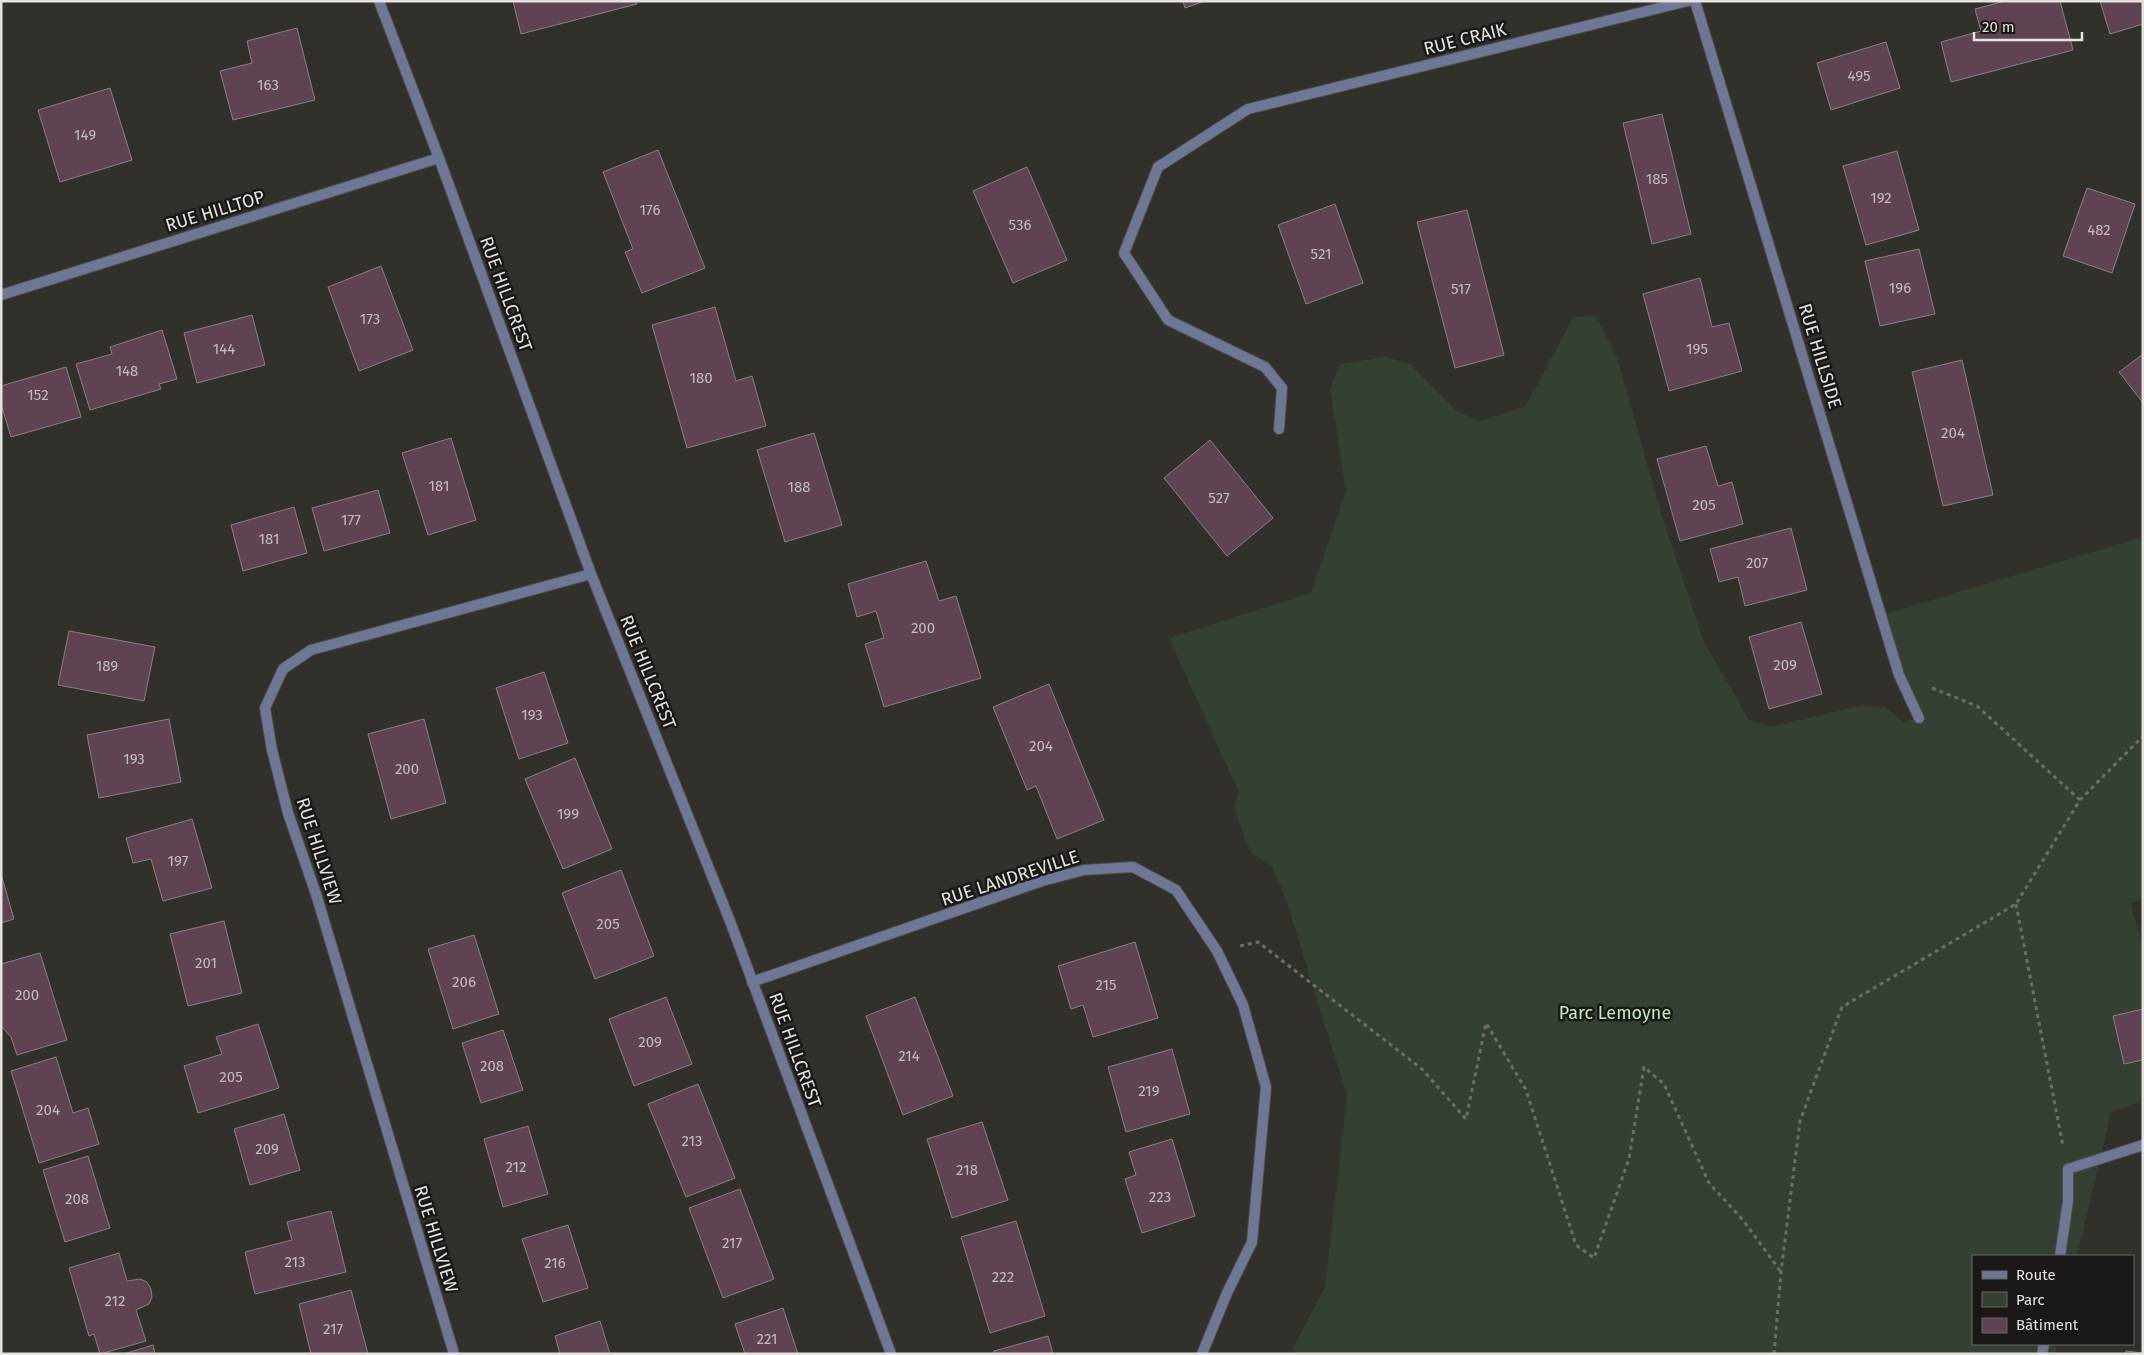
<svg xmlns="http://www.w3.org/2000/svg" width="2144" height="1355" viewBox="0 0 2144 1355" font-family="'Fira Sans',sans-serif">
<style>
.green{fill:#344031}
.building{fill:#5f4353;stroke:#888184}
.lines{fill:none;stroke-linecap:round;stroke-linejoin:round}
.street-casing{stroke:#4e4d48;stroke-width:12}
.path{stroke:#6e6d68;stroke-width:3;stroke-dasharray:4 4;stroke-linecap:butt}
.street{stroke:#6e7796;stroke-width:10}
.labels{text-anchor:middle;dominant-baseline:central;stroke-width:5;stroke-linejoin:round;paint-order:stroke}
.number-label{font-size:15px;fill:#c3bbbc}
.street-label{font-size:18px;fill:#e4e3df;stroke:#191816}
.park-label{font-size:18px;fill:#c5e9b8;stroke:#191816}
</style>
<rect width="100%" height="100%" fill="#32302b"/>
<path class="green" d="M 1596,316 L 1617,357 L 1660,510 L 1704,642 L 1749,720 L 1771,727 L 1862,705 L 1885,707 L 1903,722 L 1918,718 L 1882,615 L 2143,537 L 2143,899 L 2130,903 L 2143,945 L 2143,1101 L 2111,1112 L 2077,1256 L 1973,1256 L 1973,1344 L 2057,1344 L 2055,1354 L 1297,1354 L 1293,1348 L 1325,1287 L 1347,1096 L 1285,896 L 1271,865 L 1251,853 L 1234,809 L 1239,793 L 1169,638 L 1311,593 L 1346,491 L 1330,389 L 1340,364 L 1386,357 L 1410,364 L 1458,412 L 1480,421 L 1526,406 L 1573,317 Z"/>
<path class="building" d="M 513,1 L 636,1 L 637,4 L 521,34 Z
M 1183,1 L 1205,1 L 1185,8 Z
M 2005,1 L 2060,1 L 2073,50 L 1951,82 L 1941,42 L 1981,31 L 1975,9 Z
M 2100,1 L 2143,1 L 2143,24 L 2110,34 Z
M 297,28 L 315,100 L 233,120 L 220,71 L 252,63 L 247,41 Z
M 1886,42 L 1900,88 L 1831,110 L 1817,63 Z
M 110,88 L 132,160 L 60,182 L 38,110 Z
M 1662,114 L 1691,234 L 1652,244 L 1623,123 Z
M 658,150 L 705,268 L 642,293 L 625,252 L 633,249 L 603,172 Z
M 1897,151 L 1919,230 L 1866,245 L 1843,166 Z
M 1027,167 L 1067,260 L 1013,283 L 973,191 Z
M 2087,188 L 2135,204 L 2112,273 L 2063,256 Z
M 1335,204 L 1363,283 L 1306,304 L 1278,225 Z
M 1467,210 L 1504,355 L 1455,368 L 1417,222 Z
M 1919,249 L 1935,314 L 1880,326 L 1865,261 Z
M 381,266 L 413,350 L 359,371 L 328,287 Z
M 1700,278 L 1712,327 L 1729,323 L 1742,371 L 1669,391 L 1643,294 Z
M 715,307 L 736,381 L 752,376 L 766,426 L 687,448 L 652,325 Z
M 252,315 L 265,365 L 197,383 L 184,333 Z
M 162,330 L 177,379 L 159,384 L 161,389 L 90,410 L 76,364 L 112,354 L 110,347 Z
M 2143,354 L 2143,403 L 2119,372 Z
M 1962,360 L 1993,495 L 1943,506 L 1912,372 Z
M 66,367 L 81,417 L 11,437 L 1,404 L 1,386 Z
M 814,433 L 842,525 L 785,542 L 757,450 Z
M 451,438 L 476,520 L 428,535 L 402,453 Z
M 1210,440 L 1273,518 L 1227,556 L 1164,478 Z
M 1706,446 L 1718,486 L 1732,482 L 1743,524 L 1680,541 L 1657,459 Z
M 378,490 L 390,533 L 324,551 L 312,508 Z
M 294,507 L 307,553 L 243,571 L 231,525 Z
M 1791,528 L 1807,590 L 1745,606 L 1738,577 L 1719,582 L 1710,549 Z
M 926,561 L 939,601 L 956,596 L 981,678 L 884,707 L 865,644 L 884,638 L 876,611 L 857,617 L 848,584 Z
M 1801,622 L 1822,694 L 1769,709 L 1749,637 Z
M 69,631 L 155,647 L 144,701 L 58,685 Z
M 544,672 L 568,743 L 519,759 L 496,688 Z
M 1049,684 L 1104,820 L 1057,839 L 1036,786 L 1027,790 L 993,707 Z
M 169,719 L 181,782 L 99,798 L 87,735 Z
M 424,719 L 446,803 L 391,819 L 368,734 Z
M 575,758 L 612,849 L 563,869 L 525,779 Z
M 192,819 L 212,888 L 163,901 L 151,859 L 133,863 L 126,838 Z
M 621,870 L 654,956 L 595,979 L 562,893 Z
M 1,874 L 14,919 L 1,923 Z
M 224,921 L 242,993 L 188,1006 L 170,934 Z
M 474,935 L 499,1014 L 453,1029 L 428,949 Z
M 1135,942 L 1158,1018 L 1093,1037 L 1083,1005 L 1071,1009 L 1058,966 Z
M 40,953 L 67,1040 L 17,1055 L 11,1037 L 1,1026 L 1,964 Z
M 666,997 L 692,1064 L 634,1086 L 609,1019 Z
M 915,997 L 953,1096 L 903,1115 L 866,1016 Z
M 2143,1009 L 2143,1060 L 2124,1064 L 2113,1016 Z
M 258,1024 L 279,1088 L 198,1113 L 184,1066 L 222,1054 L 216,1037 Z
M 503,1030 L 523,1090 L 481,1103 L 462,1043 Z
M 1172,1049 L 1190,1114 L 1126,1132 L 1108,1067 Z
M 56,1057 L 73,1113 L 88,1108 L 99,1144 L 39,1163 L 11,1071 Z
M 698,1084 L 735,1178 L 686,1197 L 648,1104 Z
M 284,1114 L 300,1170 L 250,1185 L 234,1129 Z
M 982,1122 L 1008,1200 L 952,1218 L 927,1139 Z
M 528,1126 L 548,1194 L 503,1207 L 484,1139 Z
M 1172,1139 L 1195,1216 L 1142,1233 L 1125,1179 L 1136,1175 L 1129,1152 Z
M 88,1156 L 110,1228 L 65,1242 L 43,1170 Z
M 740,1189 L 774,1279 L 723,1298 L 689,1208 Z
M 331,1211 L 346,1272 L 255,1294 L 245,1252 L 292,1240 L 287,1222 Z
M 1016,1221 L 1045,1316 L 990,1333 L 961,1237 Z
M 568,1225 L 588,1288 L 543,1302 L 522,1239 Z
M 119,1253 L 127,1281 L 140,1279 L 147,1282 L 151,1289 L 152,1297 L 149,1304 L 136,1310 L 146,1341 L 100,1354 L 94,1334 L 89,1336 L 69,1268 Z
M 351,1290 L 368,1354 L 311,1354 L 299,1304 Z
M 783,1308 L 798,1354 L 745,1354 L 735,1324 Z
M 600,1321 L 610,1354 L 560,1354 L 555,1336 Z
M 1048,1336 L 1053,1354 L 994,1354 L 994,1351 Z
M 153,1345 L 155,1354 L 124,1354 Z
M 2126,1351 L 2143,1353 L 2143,1354 L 2125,1354 Z"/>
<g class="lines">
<defs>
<path id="street" d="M 379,1 L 439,158 L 591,574 L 730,921 L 891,1354
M 1695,1 L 1899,675 L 1919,718
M 1,295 L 439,158
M 1279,429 L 1282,388 L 1265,367 L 1168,320 L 1124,253 L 1158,167 L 1248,109 L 1688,1
M 752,982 L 1042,881 L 1084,870 L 1133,867 L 1176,890 L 1217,951 L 1243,1005 L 1266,1087 L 1252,1242 L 1227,1293 L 1202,1354
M 2060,1256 L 2068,1201 L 2068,1169 L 2143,1145
M 454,1354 L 316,894 L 288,813 L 272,750 L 265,708 L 283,669 L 311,650 L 591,574
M 2042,1354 L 2044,1344"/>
</defs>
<use href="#street" class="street-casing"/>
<path class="path" d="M 1932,688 L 1977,706 L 2080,800
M 2016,904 L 2063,1146
M 1240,946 L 1258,942 L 1422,1069 L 1466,1119 L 1486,1023 L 1526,1090 L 1576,1245 L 1594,1258 L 1629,1159 L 1644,1067 L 1664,1084 L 1709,1183 L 1743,1220 L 1781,1272
M 1774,1354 L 1781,1272 L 1800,1121 L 1842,1007 L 2016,904 L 2080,800 L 2143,736"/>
<use href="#street" class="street"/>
</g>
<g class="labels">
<g class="number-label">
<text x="1859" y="76">495</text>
<text x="268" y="85">163</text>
<text x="85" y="135">149</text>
<text x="1657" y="179">185</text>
<text x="1881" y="198">192</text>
<text x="650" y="210">176</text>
<text x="1020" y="225">536</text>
<text x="2099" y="230">482</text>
<text x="1321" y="254">521</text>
<text x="1900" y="288">196</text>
<text x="1461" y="289">517</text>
<text x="370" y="319">173</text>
<text x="224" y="349">144</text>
<text x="1697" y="349">195</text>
<text x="127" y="371">148</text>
<text x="701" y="378">180</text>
<text x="38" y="395">152</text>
<text x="1953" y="433">204</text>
<text x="439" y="486">181</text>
<text x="799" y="487">188</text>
<text x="1219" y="498">527</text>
<text x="1704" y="505">205</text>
<text x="351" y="520">177</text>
<text x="269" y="539">181</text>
<text x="1757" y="563">207</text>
<text x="923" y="628">200</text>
<text x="1785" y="665">209</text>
<text x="107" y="666">189</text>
<text x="532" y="715">193</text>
<text x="1041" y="746">204</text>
<text x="134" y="759">193</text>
<text x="407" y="769">200</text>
<text x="568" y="814">199</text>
<text x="178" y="861">197</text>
<text x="608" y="924">205</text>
<text x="206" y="963">201</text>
<text x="464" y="982">206</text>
<text x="1106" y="985">215</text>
<text x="27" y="995">200</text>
<text x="650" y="1042">209</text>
<text x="909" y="1056">214</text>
<text x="492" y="1066">208</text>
<text x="231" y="1077">205</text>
<text x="1149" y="1091">219</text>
<text x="48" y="1110">204</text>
<text x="692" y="1141">213</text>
<text x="267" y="1149">209</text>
<text x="516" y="1167">212</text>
<text x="967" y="1170">218</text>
<text x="1160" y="1197">223</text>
<text x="77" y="1199">208</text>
<text x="732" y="1243">217</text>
<text x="295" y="1262">213</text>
<text x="555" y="1263">216</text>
<text x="1003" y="1277">222</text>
<text x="115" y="1301">212</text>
<text x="333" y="1329">217</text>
<text x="767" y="1339">221</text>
</g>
<g class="street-label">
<text transform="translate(1465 39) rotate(-14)">RUE CRAIK</text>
<text transform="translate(215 211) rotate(-17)">RUE HILLTOP</text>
<text transform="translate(506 294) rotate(70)">RUE HILLCREST</text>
<text transform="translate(1820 356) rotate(73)">RUE HILLSIDE</text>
<text transform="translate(648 672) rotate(68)">RUE HILLCREST</text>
<text transform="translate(319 851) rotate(72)">RUE HILLVIEW</text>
<text transform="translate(1010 878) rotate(-18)">RUE LANDREVILLE</text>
<text transform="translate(795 1050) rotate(70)">RUE HILLCREST</text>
<text transform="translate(436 1239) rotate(73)">RUE HILLVIEW</text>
</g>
<g class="park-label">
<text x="1615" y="1013">Parc Lemoyne</text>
</g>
</g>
<rect width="2144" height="1355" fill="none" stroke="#e4e3df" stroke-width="5"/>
<rect x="1972" y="1255" width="162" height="90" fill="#191816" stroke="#6a6966"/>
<rect x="1982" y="1271" width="25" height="8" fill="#6e7796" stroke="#6a6966"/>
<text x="2016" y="1280" font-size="15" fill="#e4e3df">Route</text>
<rect x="1982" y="1292" width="25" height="15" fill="#344031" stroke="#6a6966"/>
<text x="2016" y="1305" font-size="15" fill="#e4e3df">Parc</text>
<rect x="1982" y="1318" width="25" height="15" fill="#5f4353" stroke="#6a6966"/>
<text x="2016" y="1330" font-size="15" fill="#e4e3df">Bâtiment</text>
<path d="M1974 32v8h108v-8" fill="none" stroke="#e4e3df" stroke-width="2.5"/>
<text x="1982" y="32" font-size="15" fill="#e4e3df" stroke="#191816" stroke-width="4" paint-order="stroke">20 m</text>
</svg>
